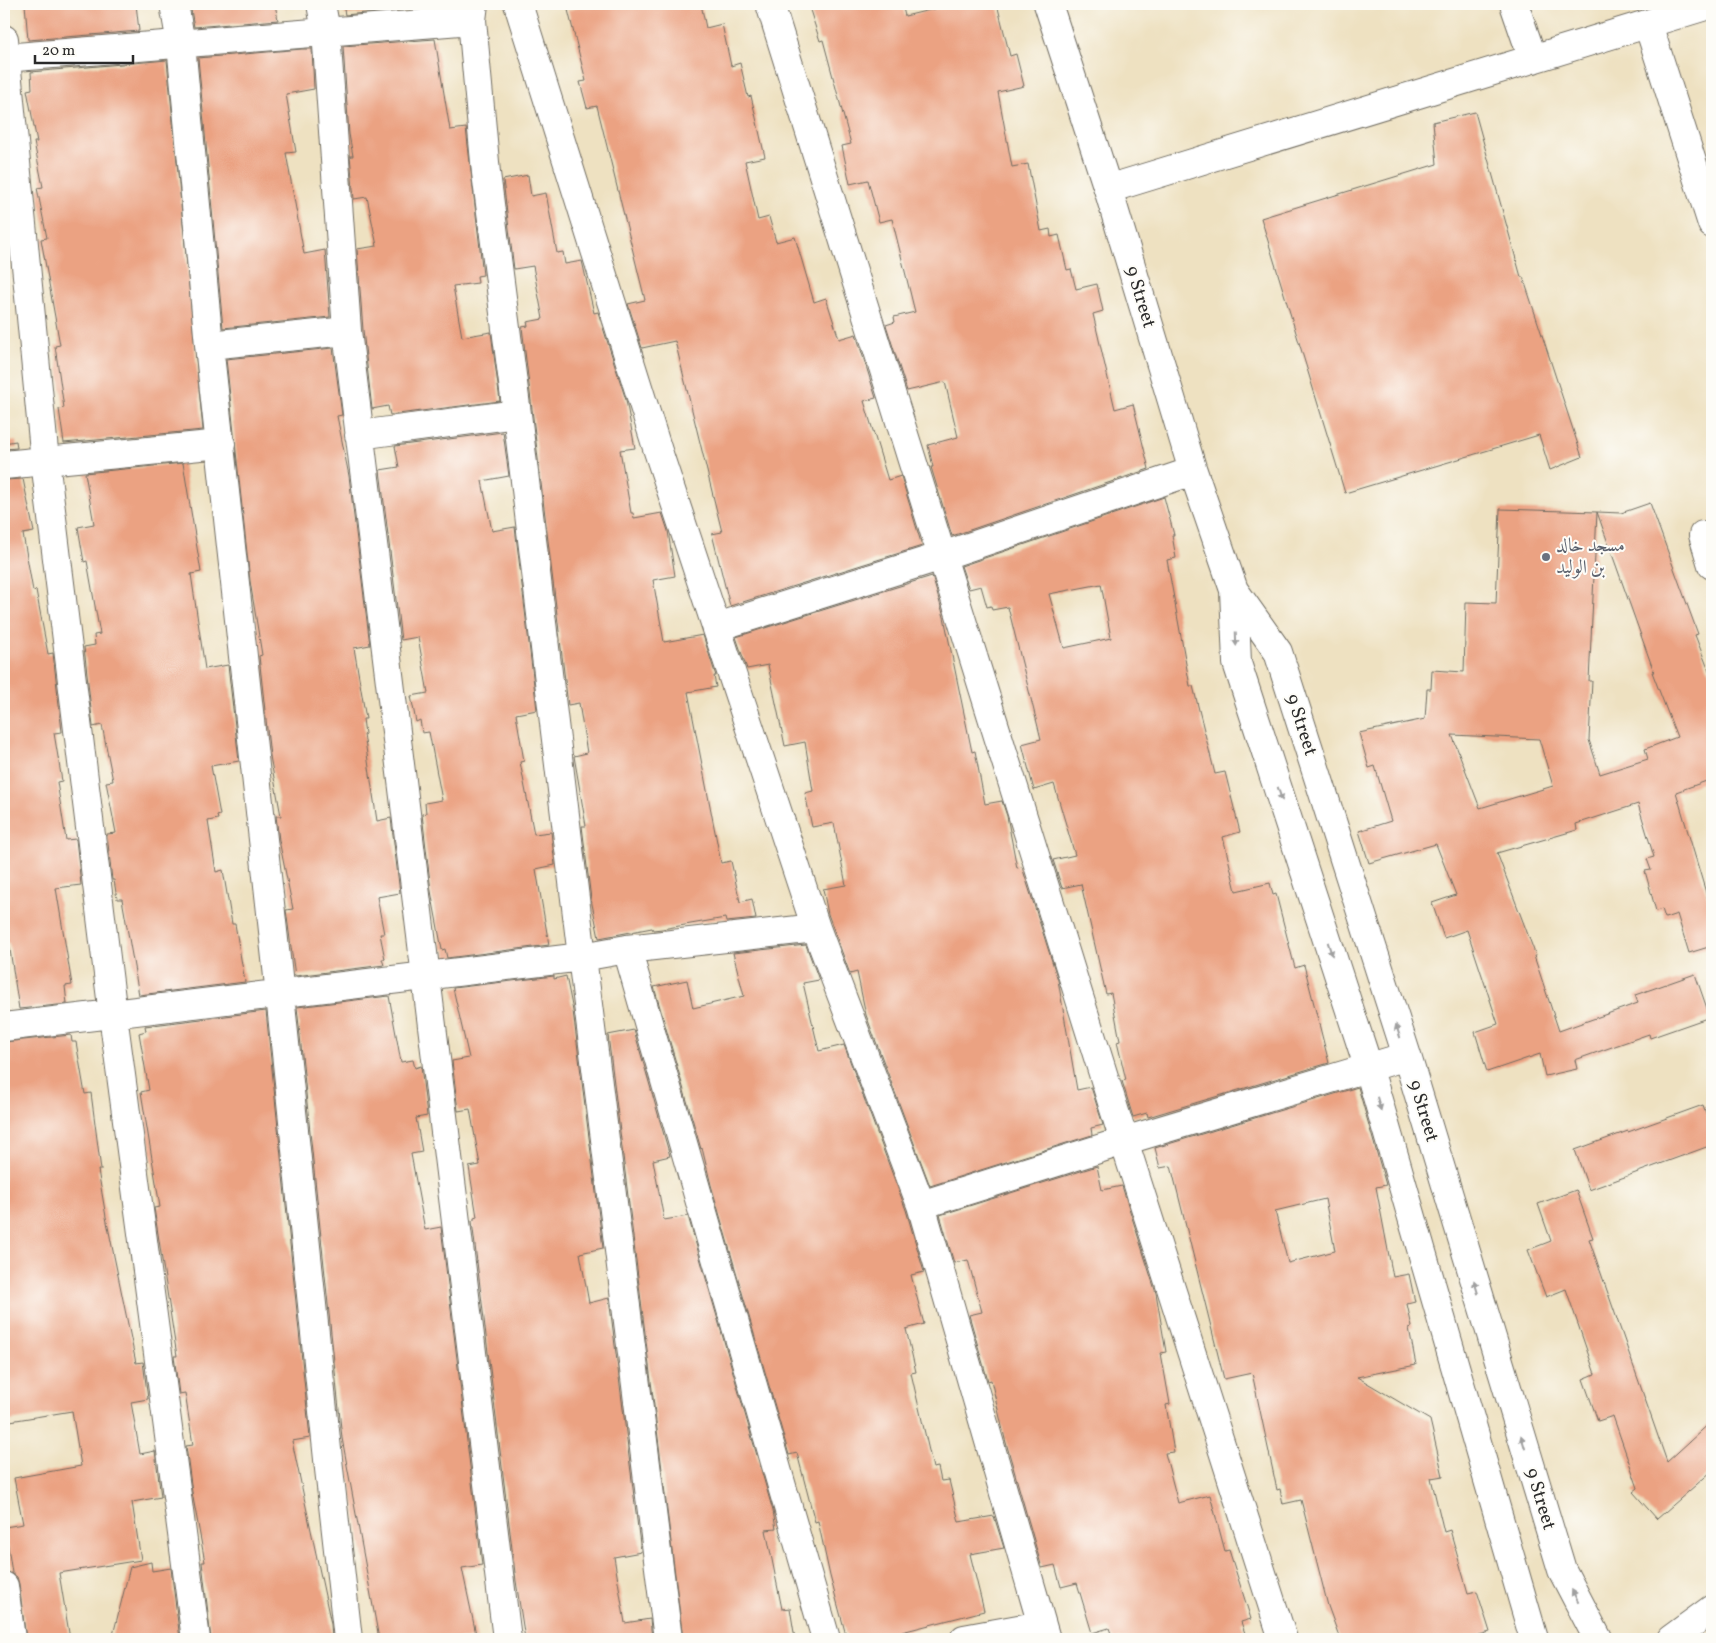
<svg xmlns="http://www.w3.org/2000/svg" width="1716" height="1643" viewBox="0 0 1716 1643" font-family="Vollkorn,Amiri,serif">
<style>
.building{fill:#eba282;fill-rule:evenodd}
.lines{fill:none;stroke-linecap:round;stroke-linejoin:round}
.minor-casing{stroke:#6f6b60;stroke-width:30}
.minor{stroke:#fff;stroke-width:28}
.oneway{fill:#a0a0a0}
.worship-dot{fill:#6b7280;stroke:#fdfcf7;stroke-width:2}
.labels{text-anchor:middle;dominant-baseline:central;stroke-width:4;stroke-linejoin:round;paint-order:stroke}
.street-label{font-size:19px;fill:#2b2b2b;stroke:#fdfcf7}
.worship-label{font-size:19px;fill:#5b616d;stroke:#fdfcf7;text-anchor:start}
</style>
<rect width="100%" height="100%" fill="#fdfcf7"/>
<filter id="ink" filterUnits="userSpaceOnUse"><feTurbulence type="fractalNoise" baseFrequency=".02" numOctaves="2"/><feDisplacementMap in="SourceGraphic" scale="10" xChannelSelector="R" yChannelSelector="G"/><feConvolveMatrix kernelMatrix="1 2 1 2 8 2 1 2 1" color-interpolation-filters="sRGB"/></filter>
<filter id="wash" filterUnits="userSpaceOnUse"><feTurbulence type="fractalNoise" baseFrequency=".0096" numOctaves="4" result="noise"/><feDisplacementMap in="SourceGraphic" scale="20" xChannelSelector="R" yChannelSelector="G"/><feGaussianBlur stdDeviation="1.12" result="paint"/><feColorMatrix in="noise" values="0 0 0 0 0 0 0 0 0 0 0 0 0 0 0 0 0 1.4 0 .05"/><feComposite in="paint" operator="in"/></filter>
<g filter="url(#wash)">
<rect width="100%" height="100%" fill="#eee1c1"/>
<g id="blocks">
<path class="building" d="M 25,4 L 136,4 L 139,31 L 28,40 Z
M 190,4 L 275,4 L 278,20 L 194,27 Z
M 343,4 L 384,4 L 385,11 L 345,15 Z
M 593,4 L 701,4 L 706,28 L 722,24 L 731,66 L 740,63 L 748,97 L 751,96 L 765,157 L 745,161 L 758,220 L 769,217 L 776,242 L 795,237 L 814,302 L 826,298 L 839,339 L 856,334 L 876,398 L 864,401 L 888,480 L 901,476 L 922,546 L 730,606 L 712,534 L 722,532 L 675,341 L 642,348 L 628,304 L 645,300 L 597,106 L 587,108 L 580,82 L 586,81 L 568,10 Z
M 808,4 L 902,4 L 905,16 L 955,4 L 997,4 L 1010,56 L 1016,54 L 1024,86 L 998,92 L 1012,167 L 1028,164 L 1041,231 L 1050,229 L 1051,237 L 1059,235 L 1067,270 L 1071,269 L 1076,289 L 1097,284 L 1103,311 L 1093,314 L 1115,409 L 1133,404 L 1149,469 L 952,536 L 931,467 L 933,467 L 928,445 L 958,437 L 945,382 L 907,391 L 886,325 L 895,322 L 894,317 L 915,312 L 892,219 L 879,222 L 868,180 L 850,184 L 842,146 L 851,144 L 823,40 L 820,41 Z
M 435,39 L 450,130 L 466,128 L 483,275 L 477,276 L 478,283 L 453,286 L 462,337 L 491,332 L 500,401 L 390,415 L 388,406 L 372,409 L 363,330 L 357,249 L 377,246 L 367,197 L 354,199 L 350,156 L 353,156 L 349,134 L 343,46 Z
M 302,49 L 312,49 L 314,89 L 286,94 L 296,152 L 286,153 L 304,254 L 325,250 L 330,317 L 223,328 L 198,58 Z
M 167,60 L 203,430 L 64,443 L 59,409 L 64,408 L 55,346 L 60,345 L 41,239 L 47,238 L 37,188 L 43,187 L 34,142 L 37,142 L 27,90 L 32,89 L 31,72 Z
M 1475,112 L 1521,277 L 1523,277 L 1582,457 L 1550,470 L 1539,435 L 1345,493 L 1261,218 L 1437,164 L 1433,122 Z
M 528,175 L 531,196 L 546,193 L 557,253 L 563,252 L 565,264 L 582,261 L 594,313 L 598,312 L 626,400 L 635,448 L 620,450 L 631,513 L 633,513 L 634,518 L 662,513 L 668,531 L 675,576 L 653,580 L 664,642 L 703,635 L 716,676 L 714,676 L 716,687 L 688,692 L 721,863 L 731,861 L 740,902 L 752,899 L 756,919 L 726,922 L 725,918 L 662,929 L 653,930 L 652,928 L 599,938 L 591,899 L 582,826 L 586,826 L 574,756 L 587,753 L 579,703 L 568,705 L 522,327 L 528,326 L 527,322 L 543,319 L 533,266 L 514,269 L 503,180 Z
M 333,348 L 342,415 L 337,416 L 349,476 L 370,645 L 354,648 L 366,719 L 363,719 L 365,734 L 364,734 L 377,821 L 391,818 L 400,893 L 377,897 L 384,934 L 380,934 L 385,959 L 382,959 L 384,965 L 295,976 L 286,910 L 293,909 L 279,840 L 276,816 L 281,816 L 270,756 L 259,656 L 262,655 L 250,581 L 226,359 Z
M 503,432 L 509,476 L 482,481 L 492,531 L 515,527 L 537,710 L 516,714 L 524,761 L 520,762 L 534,834 L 551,832 L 555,865 L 536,869 L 549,945 L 447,958 L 445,949 L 442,950 L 431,891 L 422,814 L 426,813 L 425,803 L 442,800 L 429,732 L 422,733 L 420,720 L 416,722 L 411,696 L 428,693 L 418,637 L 401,640 L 380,470 L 399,467 L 395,446 Z
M 16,441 L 17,448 L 4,449 L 4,443 Z
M 183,463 L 201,572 L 191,574 L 205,669 L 228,665 L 239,761 L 211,766 L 220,815 L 217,816 L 218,819 L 208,821 L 216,872 L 223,870 L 232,924 L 235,924 L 245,982 L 139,995 L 122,899 L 117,899 L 114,880 L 112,880 L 107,834 L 116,833 L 106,782 L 113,781 L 102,725 L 93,727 L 84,647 L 95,645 L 94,635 L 100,634 L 87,561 L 84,562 L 78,527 L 94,524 L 85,473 Z
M 23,479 L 34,532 L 23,534 L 33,591 L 36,590 L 48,654 L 53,653 L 62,732 L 54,733 L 62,781 L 57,782 L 66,840 L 76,839 L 81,885 L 56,888 L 72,985 L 65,986 L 67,1004 L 19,1009 L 9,943 L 4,943 L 4,480 Z
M 1164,497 L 1174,535 L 1172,535 L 1176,558 L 1167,560 L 1190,686 L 1193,686 L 1215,774 L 1225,772 L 1240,832 L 1223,837 L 1236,891 L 1270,883 L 1273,895 L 1276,894 L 1295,968 L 1304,965 L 1329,1063 L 1148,1117 L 1147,1113 L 1133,1117 L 1122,1081 L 1126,1080 L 1117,1042 L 1120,1041 L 1111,993 L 1106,994 L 1081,884 L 1062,888 L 1053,860 L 1075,855 L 1054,784 L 1034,790 L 1022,744 L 1041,739 L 1008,607 L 992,610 L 991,606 L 987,607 L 981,586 L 969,589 L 961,566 ZM 1101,584 L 1111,638 L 1064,648 L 1049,594 Z
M 1650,503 L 1698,634 L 1695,635 L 1712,679 L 1712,779 L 1676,792 L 1712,913 L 1712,946 L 1689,953 L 1677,914 L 1665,918 L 1662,909 L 1656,911 L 1645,871 L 1651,870 L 1647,859 L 1654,857 L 1638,804 L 1576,824 L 1577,830 L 1497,853 L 1536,956 L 1534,956 L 1559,1031 L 1638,1003 L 1635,995 L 1695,974 L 1710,1017 L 1650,1038 L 1649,1034 L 1575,1060 L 1577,1069 L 1545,1076 L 1540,1054 L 1487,1072 L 1475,1032 L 1498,1024 L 1467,930 L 1444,938 L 1432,903 L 1456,895 L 1436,844 L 1369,863 L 1359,831 L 1391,821 L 1375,766 L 1369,768 L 1359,733 L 1425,719 L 1427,689 L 1431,689 L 1432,670 L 1464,672 L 1466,602 L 1496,603 L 1500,509 L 1597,512 L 1589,681 L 1592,681 L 1589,740 L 1600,774 L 1648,759 L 1645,749 L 1677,737 L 1652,672 L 1654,672 L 1597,512 L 1621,513 ZM 1452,735 L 1539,739 L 1553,786 L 1480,808 Z
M 932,576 L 944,617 L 972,752 L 975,751 L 985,804 L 1002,801 L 1007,816 L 1017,868 L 1022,867 L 1058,980 L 1077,1090 L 1091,1087 L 1103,1125 L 1091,1128 L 1092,1135 L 930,1186 L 866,1015 L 857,972 L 850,974 L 828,914 L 823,889 L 846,885 L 834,823 L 812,827 L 805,793 L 813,791 L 805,742 L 785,746 L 768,665 L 747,669 L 736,637 Z
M 806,945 L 819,980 L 803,983 L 819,1051 L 844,1045 L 906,1210 L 924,1272 L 911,1275 L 924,1324 L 906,1329 L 916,1372 L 911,1373 L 933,1468 L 938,1467 L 941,1481 L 949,1480 L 959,1522 L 994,1516 L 1004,1548 L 970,1554 L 984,1611 L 898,1633 L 900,1639 L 847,1639 L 830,1576 L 818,1521 L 815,1522 L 797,1453 L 789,1455 L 711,1185 L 702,1148 L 701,1149 L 654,987 L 687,980 L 693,1008 L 744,996 L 733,953 Z
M 554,976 L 554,979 L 566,976 L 573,1011 L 603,1248 L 580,1253 L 589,1303 L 609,1298 L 641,1552 L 614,1557 L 625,1623 L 650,1619 L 652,1639 L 525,1639 L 516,1581 L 472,1221 L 474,1220 L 474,1218 L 477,1217 L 469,1167 L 480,1165 L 470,1109 L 458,1111 L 452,1061 L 469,1058 L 453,988 Z
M 389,996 L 401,1062 L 413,1060 L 415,1068 L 421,1066 L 427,1116 L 416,1118 L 422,1152 L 411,1154 L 425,1230 L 441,1227 L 482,1565 L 462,1568 L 477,1639 L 379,1639 L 342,1438 L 297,1007 Z
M 266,1011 L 310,1438 L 292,1441 L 331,1624 L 332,1639 L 211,1639 L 202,1562 L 205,1562 L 192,1492 L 186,1446 L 193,1445 L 185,1393 L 179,1394 L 174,1356 L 177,1356 L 154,1208 L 160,1207 L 141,1092 L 149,1090 L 139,1033 L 146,1031 L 145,1026 Z
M 634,1030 L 670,1156 L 653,1160 L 664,1220 L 688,1216 L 773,1511 L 776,1529 L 766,1530 L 782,1609 L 790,1608 L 795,1639 L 683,1639 L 608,1035 Z
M 71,1035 L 72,1042 L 76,1042 L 85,1094 L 91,1093 L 101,1170 L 98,1170 L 106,1217 L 136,1363 L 143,1362 L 148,1399 L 131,1402 L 140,1454 L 155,1451 L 161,1497 L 132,1502 L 141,1560 L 59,1573 L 70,1639 L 26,1639 L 19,1584 L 17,1577 L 12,1573 L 5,1527 L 23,1524 L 14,1478 L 81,1466 L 72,1411 L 4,1422 L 4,1042 Z
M 1358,1087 L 1386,1185 L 1376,1187 L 1393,1277 L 1409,1274 L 1415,1302 L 1407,1304 L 1412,1327 L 1409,1328 L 1416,1365 L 1357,1377 L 1430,1420 L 1443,1476 L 1431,1478 L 1444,1532 L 1450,1530 L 1468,1593 L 1477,1591 L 1490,1632 L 1465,1639 L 1340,1639 L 1328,1606 L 1301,1500 L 1283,1504 L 1280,1489 L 1277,1490 L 1252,1373 L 1224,1379 L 1171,1166 L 1160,1168 L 1155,1148 ZM 1325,1199 L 1335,1251 L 1288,1263 L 1275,1211 Z
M 1703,1105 L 1712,1130 L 1712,1145 L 1589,1190 L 1575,1150 L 1628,1131 L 1628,1132 Z
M 1097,1166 L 1102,1190 L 1122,1186 L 1156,1293 L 1166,1352 L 1161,1353 L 1170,1404 L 1166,1405 L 1174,1452 L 1165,1453 L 1178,1503 L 1210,1495 L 1225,1551 L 1229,1550 L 1251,1619 L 1241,1622 L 1247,1639 L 1113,1639 L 1109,1628 L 1092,1633 L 1077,1583 L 1061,1587 L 1055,1565 L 1042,1568 L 1005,1439 L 991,1380 L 988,1381 L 969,1315 L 982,1312 L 968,1260 L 954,1263 L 940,1215 Z
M 1576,1190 L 1593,1238 L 1589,1239 L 1667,1462 L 1712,1421 L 1712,1471 L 1657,1519 L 1633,1492 L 1638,1488 L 1613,1416 L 1598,1421 L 1583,1379 L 1595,1374 L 1566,1289 L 1546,1297 L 1528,1250 L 1551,1241 L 1538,1204 Z
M 151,1562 L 152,1571 L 171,1568 L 180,1639 L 112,1639 L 130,1567 Z"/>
</g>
</g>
<g filter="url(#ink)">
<use href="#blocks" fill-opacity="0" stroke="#6f6b60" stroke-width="1"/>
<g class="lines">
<defs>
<path id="minor" d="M 174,4 L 181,44 L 209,345 L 280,995 L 329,1469 L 348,1639
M 321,4 L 326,31 L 347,331 L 507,1639
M 474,4 L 472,20 L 486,173 L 517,414 L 582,957 L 668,1639
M 518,4 L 658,451 L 816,928 L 921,1205 L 1046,1639
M 770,4 L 1124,1141 L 1283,1639
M 1048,4 L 1108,189 L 1193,471 L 1234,590 L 1278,652 L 1407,1056 L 1562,1570 L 1598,1639
M 1514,4 L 1533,59
M 1648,24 L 1712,224
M 4,39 L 45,461 L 113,1015 L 196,1639
M 4,58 L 472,20
M 1108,189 L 1712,4
M 209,345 L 347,331
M 359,435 L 517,414
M 4,465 L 221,444
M 1703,535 L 1712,565
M 1234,590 L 1237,663 L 1369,1069 L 1534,1639
M 717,627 L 942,556 L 1193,471
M 627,949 L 826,1639
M 4,1027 L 582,957 L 627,949 L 816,928
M 921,1205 L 1124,1141 L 1407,1056
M 4,1586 L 11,1639
M 964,1639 L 1041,1625
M 1671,1639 L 1712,1609"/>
</defs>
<use href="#minor" class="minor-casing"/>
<use href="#minor" class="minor"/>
</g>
<defs><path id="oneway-solid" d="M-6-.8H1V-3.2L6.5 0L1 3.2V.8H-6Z" transform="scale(1.25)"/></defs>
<g class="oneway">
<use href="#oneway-solid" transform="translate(1236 639) rotate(88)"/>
<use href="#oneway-solid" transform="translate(1280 794) rotate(72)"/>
<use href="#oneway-solid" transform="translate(1330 949) rotate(72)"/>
<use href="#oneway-solid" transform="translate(1398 1031) rotate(-108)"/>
<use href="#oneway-solid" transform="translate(1379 1104) rotate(74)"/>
<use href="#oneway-solid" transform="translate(1476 1287) rotate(-107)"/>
<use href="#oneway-solid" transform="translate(1523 1442) rotate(-107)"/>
<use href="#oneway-solid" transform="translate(1575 1596) rotate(-117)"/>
</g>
</g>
<circle class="worship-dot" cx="1546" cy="557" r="5"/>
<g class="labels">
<g class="street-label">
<text transform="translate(1140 297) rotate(73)">9 Street</text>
<text transform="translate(1301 725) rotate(72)">9 Street</text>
<text transform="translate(1423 1111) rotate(73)">9 Street</text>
<text transform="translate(1540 1499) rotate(73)">9 Street</text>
</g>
<g class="worship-label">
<text x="1556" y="546">مسجد خالد<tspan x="1556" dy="22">بن الوليد</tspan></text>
</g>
</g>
<rect width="1716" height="1643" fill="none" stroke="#fdfcf7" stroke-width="20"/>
<path d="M35 55v8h98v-8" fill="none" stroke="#2b2b2b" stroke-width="2.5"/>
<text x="42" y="55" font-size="15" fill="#2b2b2b" stroke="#fdfcf7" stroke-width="4" paint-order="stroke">20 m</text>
</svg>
